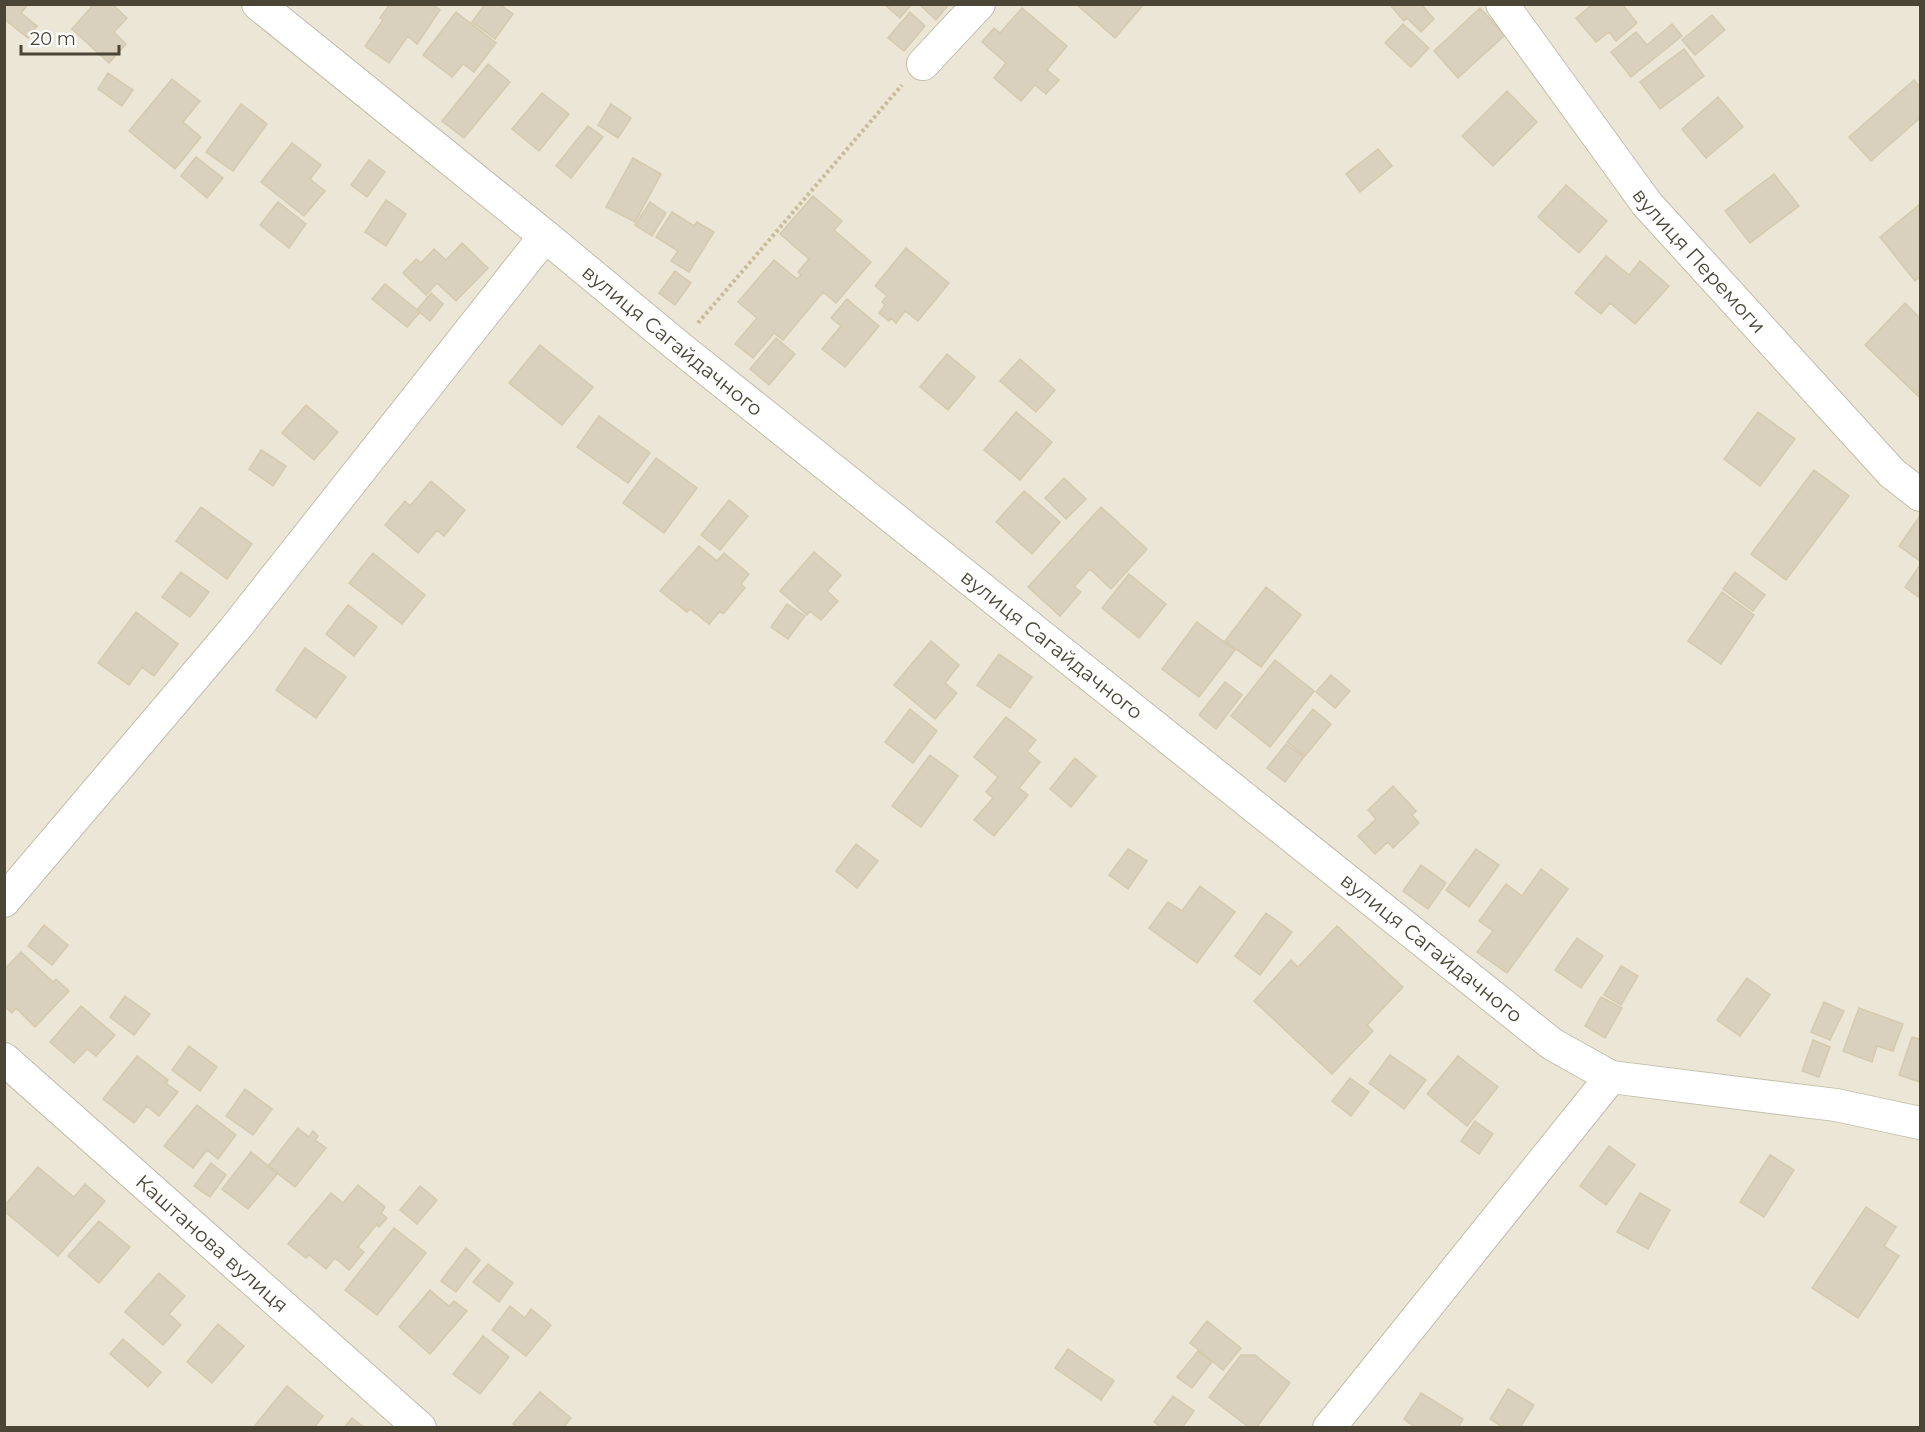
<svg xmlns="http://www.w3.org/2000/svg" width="1925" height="1432" viewBox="0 0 1925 1432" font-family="Montserrat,sans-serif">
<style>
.residential{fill:#ebe6d6}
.building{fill:#d9d1bd;stroke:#d5caaf;stroke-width:1.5}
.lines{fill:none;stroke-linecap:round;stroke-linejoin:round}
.minor-casing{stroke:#c3bdaa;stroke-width:34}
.path{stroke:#c7bb99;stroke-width:4;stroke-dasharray:3 3;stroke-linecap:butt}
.minor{stroke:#fff;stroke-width:32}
.labels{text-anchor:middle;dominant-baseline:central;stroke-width:6;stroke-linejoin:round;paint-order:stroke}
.street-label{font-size:20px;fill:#4b4536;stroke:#fff}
</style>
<rect width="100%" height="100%" fill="#f6f3e9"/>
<path class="residential" d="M 5,5 L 1920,5 L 1920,1427 L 5,1427 Z"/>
<path class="building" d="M 4,4 L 28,4 L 21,13 L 37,26 L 28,38 L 4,19 Z
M 94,4 L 112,4 L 127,18 L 114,32 L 126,44 L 109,63 L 72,29 Z
M 390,4 L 432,4 L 440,10 L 417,44 L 408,36 L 389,63 L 365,46 L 383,20 L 380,18 Z
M 485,4 L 499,4 L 513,14 L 495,39 L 472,22 Z
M 884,4 L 912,4 L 900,18 Z
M 919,4 L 949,4 L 936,20 Z
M 1076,4 L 1144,4 L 1115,38 Z
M 1389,4 L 1421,4 L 1434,19 L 1421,32 L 1407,18 L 1404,21 Z
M 1593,4 L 1622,4 L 1637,23 L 1616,41 L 1609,32 L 1596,42 L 1576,18 Z
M 1022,8 L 1067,46 L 1047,70 L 1059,80 L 1046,94 L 1035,85 L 1021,101 L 994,78 L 1006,63 L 982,42 L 994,28 L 1000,33 Z
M 1480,8 L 1505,35 L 1458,78 L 1434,51 Z
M 456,12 L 496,43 L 474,72 L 463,64 L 452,77 L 423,55 Z
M 910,12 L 925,26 L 904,51 L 888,38 Z
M 1712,15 L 1725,30 L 1695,55 L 1682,40 Z
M 1403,24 L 1429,48 L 1411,67 L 1385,43 Z
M 1672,24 L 1682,36 L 1631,77 L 1611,52 L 1636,32 L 1647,45 Z
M 1684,49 L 1704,76 L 1660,109 L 1640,82 Z
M 488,64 L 510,82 L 464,138 L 442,121 Z
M 108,73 L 133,90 L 122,106 L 98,89 Z
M 172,79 L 200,101 L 183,122 L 201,137 L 175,169 L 129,131 Z
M 1914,80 L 1920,87 L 1920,118 L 1871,161 L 1849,137 Z
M 1507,91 L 1537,122 L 1493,166 L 1462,136 Z
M 542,93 L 569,114 L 539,151 L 512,129 Z
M 1718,97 L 1743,127 L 1706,158 L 1682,129 Z
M 241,104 L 267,124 L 233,171 L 206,152 Z
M 611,104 L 631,118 L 618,138 L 598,125 Z
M 588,126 L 603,137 L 571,178 L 556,166 Z
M 292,143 L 321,165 L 310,179 L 325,191 L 304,216 L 261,182 Z
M 1378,149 L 1392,166 L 1360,192 L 1346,174 Z
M 196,157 L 223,178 L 207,198 L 181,176 Z
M 633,158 L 661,174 L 635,222 L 606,207 Z
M 369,160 L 385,172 L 367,197 L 351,185 Z
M 1774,174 L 1799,206 L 1750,243 L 1725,211 Z
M 1566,185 L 1607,221 L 1579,253 L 1538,217 Z
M 813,196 L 842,221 L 834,230 L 871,262 L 836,303 L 823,292 L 783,340 L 774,333 L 753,358 L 735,344 L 757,318 L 738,302 L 774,260 L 797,279 L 801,275 L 798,272 L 809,259 L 780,234 Z
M 386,200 L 406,214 L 386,246 L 365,232 Z
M 278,202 L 306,224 L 289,248 L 260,225 Z
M 650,202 L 666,213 L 652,236 L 635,225 Z
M 1920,204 L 1920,277 L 1915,281 L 1880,237 Z
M 672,212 L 694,226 L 697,222 L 714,232 L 689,272 L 671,261 L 678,251 L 656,237 Z
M 462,243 L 488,268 L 456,301 L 437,283 L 426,295 L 403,273 L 416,259 L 421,263 L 434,249 L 446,260 Z
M 906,248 L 949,283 L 918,321 L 905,311 L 896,323 L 891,318 L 889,321 L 879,313 L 885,305 L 882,302 L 887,296 L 875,286 Z
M 1606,256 L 1629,275 L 1640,261 L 1669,286 L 1635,324 L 1610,303 L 1601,314 L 1575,293 Z
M 675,271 L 691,283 L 675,305 L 659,293 Z
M 385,284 L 420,312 L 407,327 L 372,299 Z
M 431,293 L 443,304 L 430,321 L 417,310 Z
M 847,299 L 879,326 L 845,367 L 822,349 L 841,326 L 831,318 Z
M 1905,303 L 1920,318 L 1920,398 L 1865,345 Z
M 776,338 L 795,354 L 769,385 L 750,369 Z
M 540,345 L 593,387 L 562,425 L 509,383 Z
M 947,354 L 975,377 L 948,410 L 920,387 Z
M 1020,359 L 1055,390 L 1036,412 L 1000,381 Z
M 306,405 L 338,432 L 314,460 L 282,433 Z
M 1016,412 L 1052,442 L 1020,480 L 984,450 Z
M 1758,412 L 1795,439 L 1760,486 L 1724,459 Z
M 599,416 L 650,453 L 628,483 L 577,447 Z
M 261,450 L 286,466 L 273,486 L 249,469 Z
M 656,458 L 697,488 L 664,533 L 623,503 Z
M 1814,470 L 1849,496 L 1786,580 L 1751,554 Z
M 1064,478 L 1086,499 L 1066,519 L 1045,498 Z
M 431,481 L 465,510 L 444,536 L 437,530 L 418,553 L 385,525 L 405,501 L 410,506 Z
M 1024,491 L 1060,522 L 1032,554 L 996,522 Z
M 729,500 L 748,516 L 720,550 L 701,535 Z
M 201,507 L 252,544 L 227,579 L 176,541 Z
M 1101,507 L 1147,549 L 1111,589 L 1090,569 L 1074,587 L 1081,592 L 1060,616 L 1028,587 Z
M 1920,516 L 1920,561 L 1899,546 Z
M 699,546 L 717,561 L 724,553 L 749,574 L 741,584 L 745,588 L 723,614 L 720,611 L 709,624 L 690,609 L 687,612 L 660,591 Z
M 814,552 L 841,575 L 827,591 L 838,601 L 821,620 L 810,611 L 807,615 L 780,591 Z
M 373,553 L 425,595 L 402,624 L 349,583 Z
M 1920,565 L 1920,598 L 1905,587 Z
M 181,572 L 209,592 L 190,617 L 162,597 Z
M 1735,572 L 1765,595 L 1753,611 L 1723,589 Z
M 1129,574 L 1166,604 L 1139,638 L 1102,608 Z
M 1266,587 L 1301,615 L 1261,667 L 1225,641 Z
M 1722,592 L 1754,615 L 1721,664 L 1688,641 Z
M 787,604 L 805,616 L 788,639 L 771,627 Z
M 348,605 L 377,627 L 354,656 L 326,634 Z
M 136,612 L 178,644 L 154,676 L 142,667 L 129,685 L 98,663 Z
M 1197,622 L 1235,650 L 1199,697 L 1162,669 Z
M 931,641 L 959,665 L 945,683 L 957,693 L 935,719 L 894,685 Z
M 305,648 L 346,677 L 316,718 L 276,690 Z
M 999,654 L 1032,677 L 1010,708 L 977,685 Z
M 1275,660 L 1314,691 L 1270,747 L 1231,716 Z
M 1331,675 L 1350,691 L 1335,708 L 1316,692 Z
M 1225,682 L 1242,695 L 1216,729 L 1199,715 Z
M 910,709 L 937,731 L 913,763 L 885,742 Z
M 1313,709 L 1331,724 L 1305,756 L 1287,742 Z
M 1006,717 L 1036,740 L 1027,751 L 1040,762 L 1019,788 L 1028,795 L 994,836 L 974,820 L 993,798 L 986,792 L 998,777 L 974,757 Z
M 1286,744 L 1304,757 L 1285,782 L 1267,768 Z
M 930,755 L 958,776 L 921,827 L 892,806 Z
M 1075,758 L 1096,776 L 1071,807 L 1050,789 Z
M 1393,786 L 1416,811 L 1412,815 L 1419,823 L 1393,848 L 1388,842 L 1375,854 L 1358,836 L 1376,819 L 1368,810 Z
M 856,844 L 878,861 L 857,888 L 836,871 Z
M 1128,849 L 1147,861 L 1128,889 L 1109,875 Z
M 1476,849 L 1499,865 L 1469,907 L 1446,890 Z
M 1421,865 L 1446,883 L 1428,909 L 1403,891 Z
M 1541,869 L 1568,889 L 1507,973 L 1477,952 L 1493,931 L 1479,921 L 1506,884 L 1522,896 Z
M 1200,886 L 1235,912 L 1197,963 L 1149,928 L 1168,902 L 1182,911 Z
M 1266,913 L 1292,932 L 1260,975 L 1235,956 Z
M 44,925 L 68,945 L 52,965 L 28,946 Z
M 1337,926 L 1403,987 L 1367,1025 L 1373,1031 L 1332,1074 L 1254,1001 L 1291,960 L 1298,967 Z
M 1577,938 L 1603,956 L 1581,988 L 1555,970 Z
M 21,952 L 53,982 L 56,979 L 69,991 L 35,1027 L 16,1008 L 12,1013 L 4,1006 L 4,970 Z
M 1621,966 L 1638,976 L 1621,1005 L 1604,995 Z
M 1747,978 L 1770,995 L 1740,1036 L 1717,1020 Z
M 125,996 L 150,1014 L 134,1035 L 110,1017 Z
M 1601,997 L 1622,1008 L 1605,1038 L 1585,1026 Z
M 1824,1002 L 1844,1011 L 1830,1040 L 1811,1032 Z
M 81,1006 L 115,1035 L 96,1056 L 87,1049 L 74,1063 L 50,1042 Z
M 1859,1008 L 1903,1024 L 1893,1051 L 1877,1046 L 1872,1062 L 1843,1051 Z
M 1912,1037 L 1920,1039 L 1920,1082 L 1899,1075 Z
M 1813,1040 L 1830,1047 L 1819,1077 L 1802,1071 Z
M 189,1046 L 217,1067 L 200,1091 L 172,1070 Z
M 1390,1055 L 1426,1080 L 1404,1109 L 1369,1083 Z
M 137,1056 L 168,1080 L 166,1083 L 178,1092 L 159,1116 L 147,1106 L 134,1123 L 103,1099 Z
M 1458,1056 L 1498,1087 L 1467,1126 L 1427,1094 Z
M 1350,1078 L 1369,1092 L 1351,1116 L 1332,1101 Z
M 245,1089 L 272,1109 L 253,1135 L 226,1116 Z
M 197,1105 L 236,1135 L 218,1159 L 207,1150 L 193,1168 L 164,1146 Z
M 1475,1121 L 1493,1134 L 1479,1154 L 1461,1141 Z
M 298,1128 L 309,1137 L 313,1131 L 318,1136 L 315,1140 L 326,1148 L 295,1187 L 268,1166 Z
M 1609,1146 L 1635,1165 L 1606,1205 L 1580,1186 Z
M 251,1152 L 278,1173 L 248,1209 L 222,1189 Z
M 1770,1155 L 1794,1170 L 1764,1217 L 1740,1202 Z
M 211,1163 L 226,1175 L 210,1197 L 194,1186 Z
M 38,1167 L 74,1197 L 85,1184 L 105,1201 L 58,1256 L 4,1211 L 4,1206 Z
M 358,1185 L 385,1207 L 381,1213 L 387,1218 L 379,1227 L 377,1224 L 358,1247 L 364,1252 L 349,1270 L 335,1258 L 326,1269 L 309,1255 L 306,1258 L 288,1244 L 331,1193 L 343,1203 Z
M 420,1186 L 437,1200 L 417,1224 L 400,1210 Z
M 1640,1193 L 1670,1210 L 1648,1249 L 1617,1232 Z
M 1866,1207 L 1896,1227 L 1884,1246 L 1899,1256 L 1858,1318 L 1812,1288 Z
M 99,1221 L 130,1247 L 99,1283 L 68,1256 Z
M 394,1228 L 426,1253 L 377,1315 L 345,1290 Z
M 466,1248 L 480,1260 L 456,1292 L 441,1281 Z
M 488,1264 L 513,1283 L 499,1302 L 473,1282 Z
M 159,1273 L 185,1296 L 169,1314 L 181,1325 L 163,1345 L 125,1312 Z
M 430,1290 L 449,1306 L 454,1301 L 467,1311 L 430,1354 L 399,1327 Z
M 510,1306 L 525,1318 L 531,1309 L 551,1325 L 526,1356 L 492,1330 Z
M 1207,1321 L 1241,1348 L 1223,1370 L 1190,1343 Z
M 218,1324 L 244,1346 L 212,1383 L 187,1362 Z
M 483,1336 L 509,1357 L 480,1394 L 453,1374 Z
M 123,1339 L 161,1372 L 148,1387 L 110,1354 Z
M 1068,1349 L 1114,1381 L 1101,1400 L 1055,1368 Z
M 1198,1351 L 1212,1362 L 1192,1388 L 1177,1377 Z
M 1241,1355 L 1255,1355 L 1290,1383 L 1256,1428 L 1250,1428 L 1209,1397 Z
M 287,1386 L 323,1416 L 314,1428 L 253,1428 Z
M 1508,1389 L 1534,1405 L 1520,1428 L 1504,1428 L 1490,1419 Z
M 540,1392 L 571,1418 L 563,1428 L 518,1428 L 513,1424 Z
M 1421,1393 L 1463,1419 L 1458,1428 L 1416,1428 L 1404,1419 Z
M 1173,1396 L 1194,1411 L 1182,1428 L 1162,1428 L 1154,1422 Z
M 352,1418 L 365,1428 L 344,1428 Z"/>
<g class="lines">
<defs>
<g id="minor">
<path id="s1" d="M 258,4 L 545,236 L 679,347 L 1552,1044 L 1611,1077 L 1836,1105 L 1920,1123"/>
<path id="s2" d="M 1502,4 L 1647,204 L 1892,473 L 1920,495"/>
<path d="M 923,64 L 979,4"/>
<path d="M 4,901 L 234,630 L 545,236"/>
<path id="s3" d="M 4,1059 L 420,1428"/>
<path d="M 1329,1428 L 1611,1077"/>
</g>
</defs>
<use href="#minor" class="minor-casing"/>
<path class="path" d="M 698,323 L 902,85"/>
<use href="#minor" class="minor"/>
</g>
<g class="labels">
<g class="street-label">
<text stroke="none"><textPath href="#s2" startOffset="324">вулиця Перемоги</textPath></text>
<text stroke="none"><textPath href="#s1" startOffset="534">вулиця Сагайдачного</textPath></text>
<text stroke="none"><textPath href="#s1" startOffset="1020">вулиця Сагайдачного</textPath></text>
<text stroke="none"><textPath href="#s1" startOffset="1506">вулиця Сагайдачного</textPath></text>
<text stroke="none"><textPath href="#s3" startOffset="278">Каштанова вулиця</textPath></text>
</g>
</g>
<rect width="1925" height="1432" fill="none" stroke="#4b4536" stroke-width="12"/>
<path d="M21 45v9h98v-9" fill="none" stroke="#4b4536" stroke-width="3"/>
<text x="30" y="45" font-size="18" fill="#4b4536" stroke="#ffffff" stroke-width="4.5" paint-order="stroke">20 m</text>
</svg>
